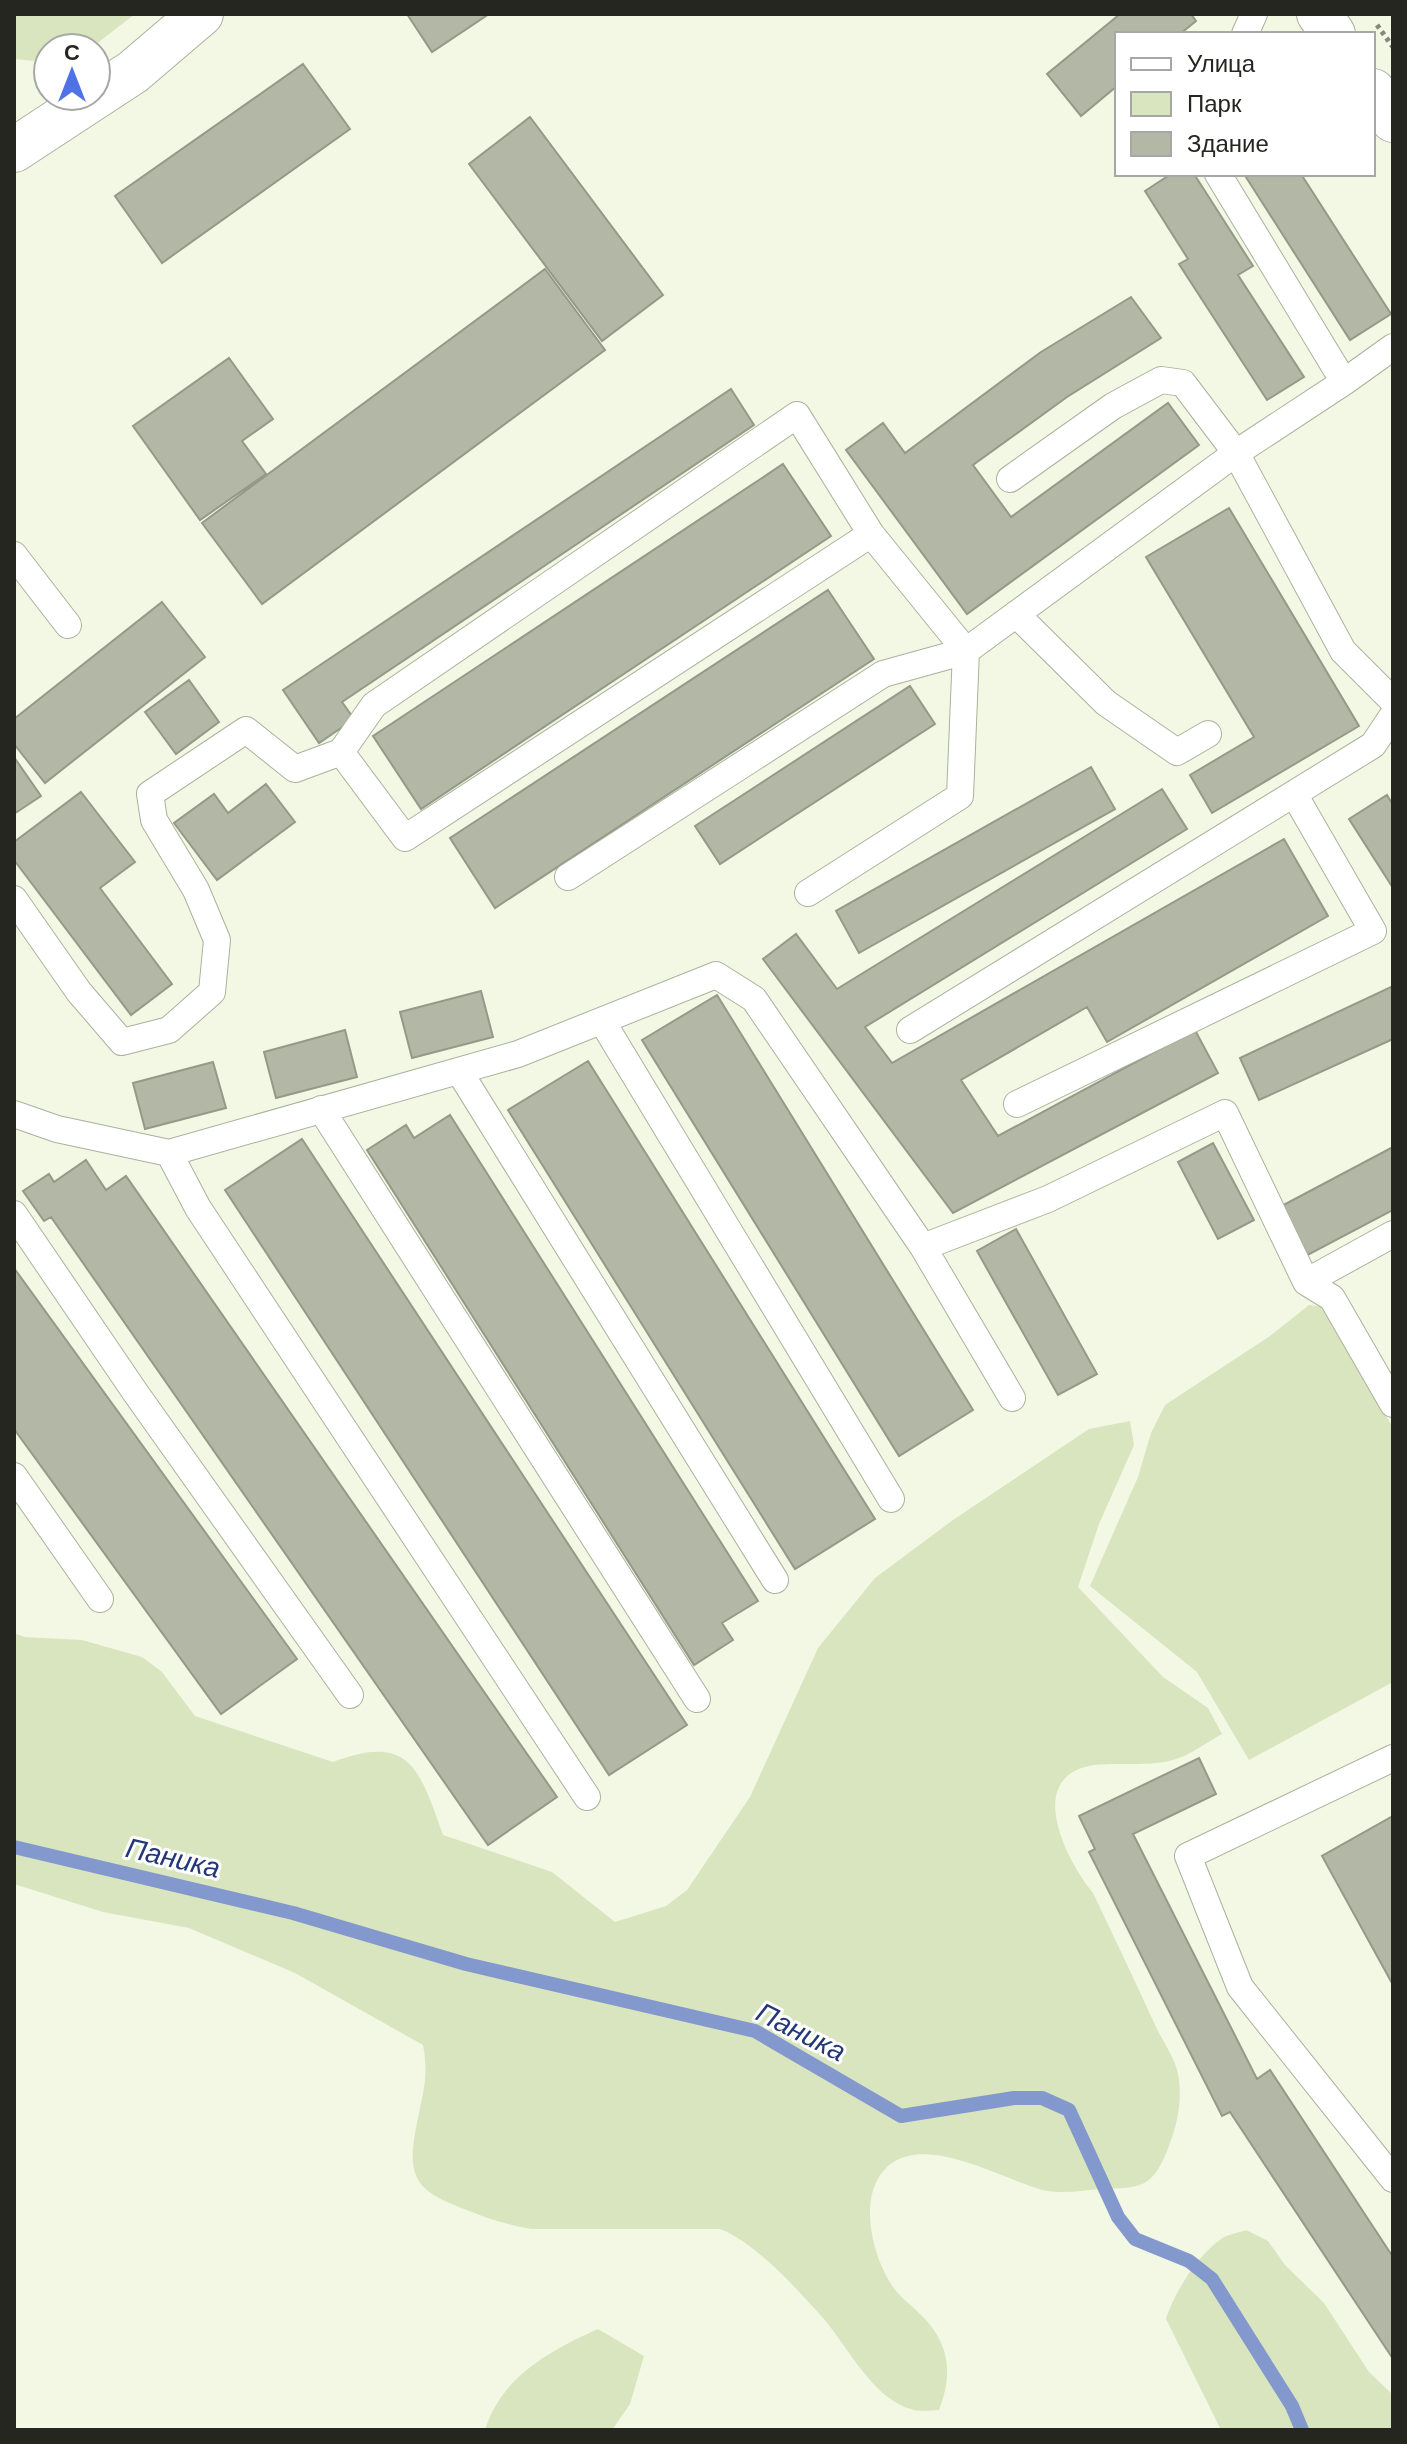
<svg xmlns="http://www.w3.org/2000/svg" width="1407" height="2444" viewBox="0 0 1407 2444" font-family="'DM Sans',sans-serif">
<style>
.green{fill:#d9e5be}
.lines{fill:none;stroke-linecap:round;stroke-linejoin:round}
.stream{stroke:#8398cd;stroke-width:14}
.building{fill:#b2b8a5;stroke:#949a87;stroke-width:2}
.lane-casing{stroke:#abb19d;stroke-width:28}
.street-casing{stroke:#abb19d;stroke-width:46}
.path{stroke:#85897c;stroke-width:5;stroke-dasharray:4 4;stroke-linecap:butt}
.lane{stroke:#fff;stroke-width:26}
.street{stroke:#fff;stroke-width:44}
.labels{text-anchor:middle;dominant-baseline:central;stroke-width:6;stroke-linejoin:round;paint-order:stroke}
.water-label{font-size:28px;font-style:italic;fill:#243778;stroke:#fff}
</style>
<rect width="100%" height="100%" fill="#f2f8e4"/>
<path class="green" d="M 14,14 L 135,14 L 91,48 L 48,48 L 48,62 L 14,59 Z
M 1309,1305 L 1324,1307 L 1393,1428 L 1393,1682 L 1249,1760 L 1197,1672 L 1090,1586 L 1138,1477 L 1151,1433 L 1165,1405 L 1270,1336 Z
M 1130,1421 L 1134,1445 L 1099,1524 L 1078,1587 L 1163,1677 L 1208,1708 L 1222,1734 C 1207,1742 1189,1756 1173,1760 C 1148,1767 1119,1762 1094,1765 C 1023,1776 1066,1860 1093,1893 C 1114,1937 1135,1981 1155,2025 C 1162,2040 1175,2058 1178,2074 C 1183,2100 1177,2127 1167,2151 C 1152,2188 1140,2188 1102,2189 C 1085,2190 1065,2194 1048,2191 C 1005,2183 914,2122 879,2177 C 860,2207 874,2259 893,2287 C 899,2296 910,2304 918,2312 C 949,2341 954,2371 939,2410 C 932,2410 921,2412 914,2410 C 873,2400 849,2348 823,2318 C 797,2289 756,2243 720,2229 L 531,2229 C 508,2225 488,2219 467,2210 C 417,2191 405,2180 417,2123 C 423,2092 429,2077 423,2045 L 295,1973 L 189,1928 L 103,1912 L 14,1884 L 14,1633 L 24,1637 L 82,1640 L 142,1657 L 162,1672 L 195,1716 L 333,1762 C 412,1732 420,1772 443,1835 L 552,1872 L 615,1922 L 666,1906 L 687,1890 L 750,1797 L 818,1648 L 875,1578 L 953,1520 L 1089,1429 Z
M 1246,2230 L 1268,2241 L 1285,2265 L 1324,2303 L 1369,2372 L 1393,2395 L 1393,2430 L 1221,2430 L 1166,2319 C 1174,2293 1198,2255 1221,2239 C 1228,2234 1239,2233 1246,2230 Z
M 598,2329 L 644,2356 L 630,2404 L 612,2430 L 485,2430 C 501,2377 551,2350 598,2329 Z"/>
<g class="lines">
<path class="stream" d="M 14,1847 L 293,1913 L 466,1964 L 755,2031 L 901,2116 L 1014,2098 L 1042,2098 L 1069,2110 L 1118,2217 L 1135,2239 L 1189,2261 L 1212,2279 L 1292,2406 L 1302,2430"/>
</g>
<path class="building" d="M 407,14 L 489,14 L 432,52 Z
M 1120,14 L 1191,14 L 1196,21 L 1180,34 L 1117,34 L 1117,86 L 1081,116 L 1047,74 Z
M 303,64 L 350,129 L 162,263 L 115,196 Z
M 530,117 L 663,295 L 602,341 L 469,164 Z
M 1171,174 L 1194,174 L 1253,266 L 1238,275 L 1304,377 L 1267,400 L 1179,264 L 1188,259 L 1145,191 Z
M 1244,174 L 1301,174 L 1391,314 L 1350,340 Z
M 545,269 L 605,350 L 262,604 L 202,523 Z
M 1131,297 L 1161,338 L 1067,397 L 973,465 L 1011,517 L 1168,403 L 1199,445 L 967,614 L 846,450 L 883,423 L 905,453 L 1041,352 Z
M 229,358 L 273,419 L 242,441 L 266,474 L 200,520 L 133,426 Z
M 731,389 L 754,425 L 342,702 L 354,719 L 319,743 L 283,690 Z
M 783,464 L 831,536 L 421,809 L 373,736 Z
M 1229,508 L 1359,726 L 1212,813 L 1190,775 L 1254,737 L 1146,557 Z
M 828,590 L 874,659 L 495,908 L 450,838 Z
M 162,602 L 205,657 L 45,783 L 14,744 L 14,719 Z
M 189,680 L 219,722 L 176,754 L 145,712 Z
M 910,686 L 935,724 L 720,864 L 695,826 Z
M 14,757 L 41,796 L 14,814 Z
M 1091,767 L 1115,809 L 859,953 L 836,911 Z
M 266,784 L 295,822 L 217,880 L 174,823 L 214,794 L 228,813 Z
M 1162,789 L 1187,829 L 865,1027 L 892,1063 L 1284,839 L 1328,916 L 1107,1042 L 1087,1007 L 961,1080 L 998,1136 L 1195,1030 L 1218,1073 L 953,1213 L 763,959 L 796,934 L 837,989 Z
M 81,792 L 135,862 L 100,888 L 172,984 L 131,1015 L 14,860 L 14,842 Z
M 1387,795 L 1393,805 L 1393,888 L 1349,819 Z
M 1393,986 L 1393,1039 L 1259,1100 L 1240,1058 Z
M 481,991 L 493,1037 L 412,1058 L 400,1012 Z
M 717,995 L 973,1410 L 899,1456 L 642,1040 Z
M 345,1030 L 357,1077 L 276,1098 L 264,1052 Z
M 588,1061 L 875,1519 L 795,1569 L 508,1110 Z
M 213,1062 L 226,1108 L 145,1129 L 133,1083 Z
M 450,1115 L 758,1601 L 722,1623 L 733,1640 L 694,1665 L 367,1150 L 406,1125 L 414,1138 Z
M 302,1139 L 687,1725 L 609,1775 L 225,1190 Z
M 1213,1143 L 1254,1220 L 1218,1239 L 1178,1162 Z
M 1393,1147 L 1393,1210 L 1302,1258 L 1276,1209 Z
M 86,1160 L 106,1190 L 126,1176 L 557,1797 L 488,1845 L 51,1217 L 44,1221 L 23,1191 L 49,1174 L 54,1182 Z
M 1016,1229 L 1097,1374 L 1058,1395 L 977,1251 Z
M 14,1268 L 297,1659 L 221,1714 L 14,1429 Z
M 1199,1758 L 1216,1794 L 1133,1834 L 1257,2079 L 1270,2070 L 1393,2257 L 1393,2359 L 1230,2112 L 1222,2116 L 1089,1852 L 1095,1849 L 1079,1816 Z
M 1393,1816 L 1393,1985 L 1322,1856 Z"/>
<g class="lines">
<defs>
<path id="lane" d="M 1245,34 L 1254,14
M 1218,174 L 1344,382 L 1393,347
M 1010,479 L 1113,406 L 1161,380 L 1183,383 L 1236,453 L 1344,382
M 871,534 L 405,838 L 341,752 L 374,705 L 797,415 L 871,534 L 966,651 L 1236,453 L 1343,651 L 1393,701
M 14,555 L 68,625
M 1016,614 L 1106,703 L 1177,752 L 1208,734
M 568,877 L 883,674 L 966,651 L 960,796 L 808,893
M 14,899 L 79,992 L 122,1042 L 169,1030 L 212,992 L 217,940 L 196,890 L 154,820 L 150,794 L 246,730 L 295,769 L 341,752
M 602,1021 L 891,1499
M 910,1030 L 1373,745 L 1393,715
M 459,1071 L 775,1580
M 1017,1104 L 1373,931 L 1294,794
M 321,1109 L 697,1699
M 14,1114 L 57,1129 L 169,1153 L 518,1054 L 716,975 L 754,999 L 923,1247 L 1048,1199 L 1225,1113 L 1306,1282 L 1332,1298 L 1393,1404
M 169,1153 L 198,1208 L 587,1797
M 14,1214 L 135,1392 L 350,1695
M 923,1247 L 1012,1398
M 1306,1282 L 1393,1234
M 14,1476 L 100,1599
M 1393,1758 L 1188,1856 L 1240,1987 L 1393,2179"/>
<path id="street" d="M 1319,14 L 1333,34
M 1373,91 L 1393,120
M 14,150 L 133,72 L 201,14"/>
</defs>
<use href="#lane" class="lane-casing"/>
<use href="#street" class="street-casing"/>
<path class="path" d="M 1377,25 L 1393,47"/>
<use href="#lane" class="lane"/>
<use href="#street" class="street"/>
</g>
<g class="labels">
<g class="water-label">
<text transform="translate(173 1858) rotate(13)">Паника</text>
<text transform="translate(801 2032) rotate(27)">Паника</text>
</g>
</g>
<rect width="1407" height="2444" fill="none" stroke="#24261f" stroke-width="32"/>
<rect x="1115" y="32" width="260" height="144" fill="#ffffff" stroke="#a7a8a5" stroke-width="2"/>
<rect x="1131" y="58" width="40" height="12" fill="#ffffff" stroke="#a7a8a5" stroke-width="2"/>
<text x="1187" y="72" font-size="24" fill="#24261f">Улица</text>
<rect x="1131" y="92" width="40" height="24" fill="#d9e5be" stroke="#a7a8a5" stroke-width="2"/>
<text x="1187" y="112" font-size="24" fill="#24261f">Парк</text>
<rect x="1131" y="132" width="40" height="24" fill="#b2b8a5" stroke="#a7a8a5" stroke-width="2"/>
<text x="1187" y="152" font-size="24" fill="#24261f">Здание</text>
<g transform="translate(72 72)"><circle r="38" fill="#ffffff" stroke="#a7a8a5" stroke-width="2"/>
<path d="M0-6L14 30L0 20L-14 30Z" fill="#4f73e7"/>
<text y="-12" font-size="22" font-weight="bold" text-anchor="middle" fill="#24261f">С</text>
</g>
</svg>
